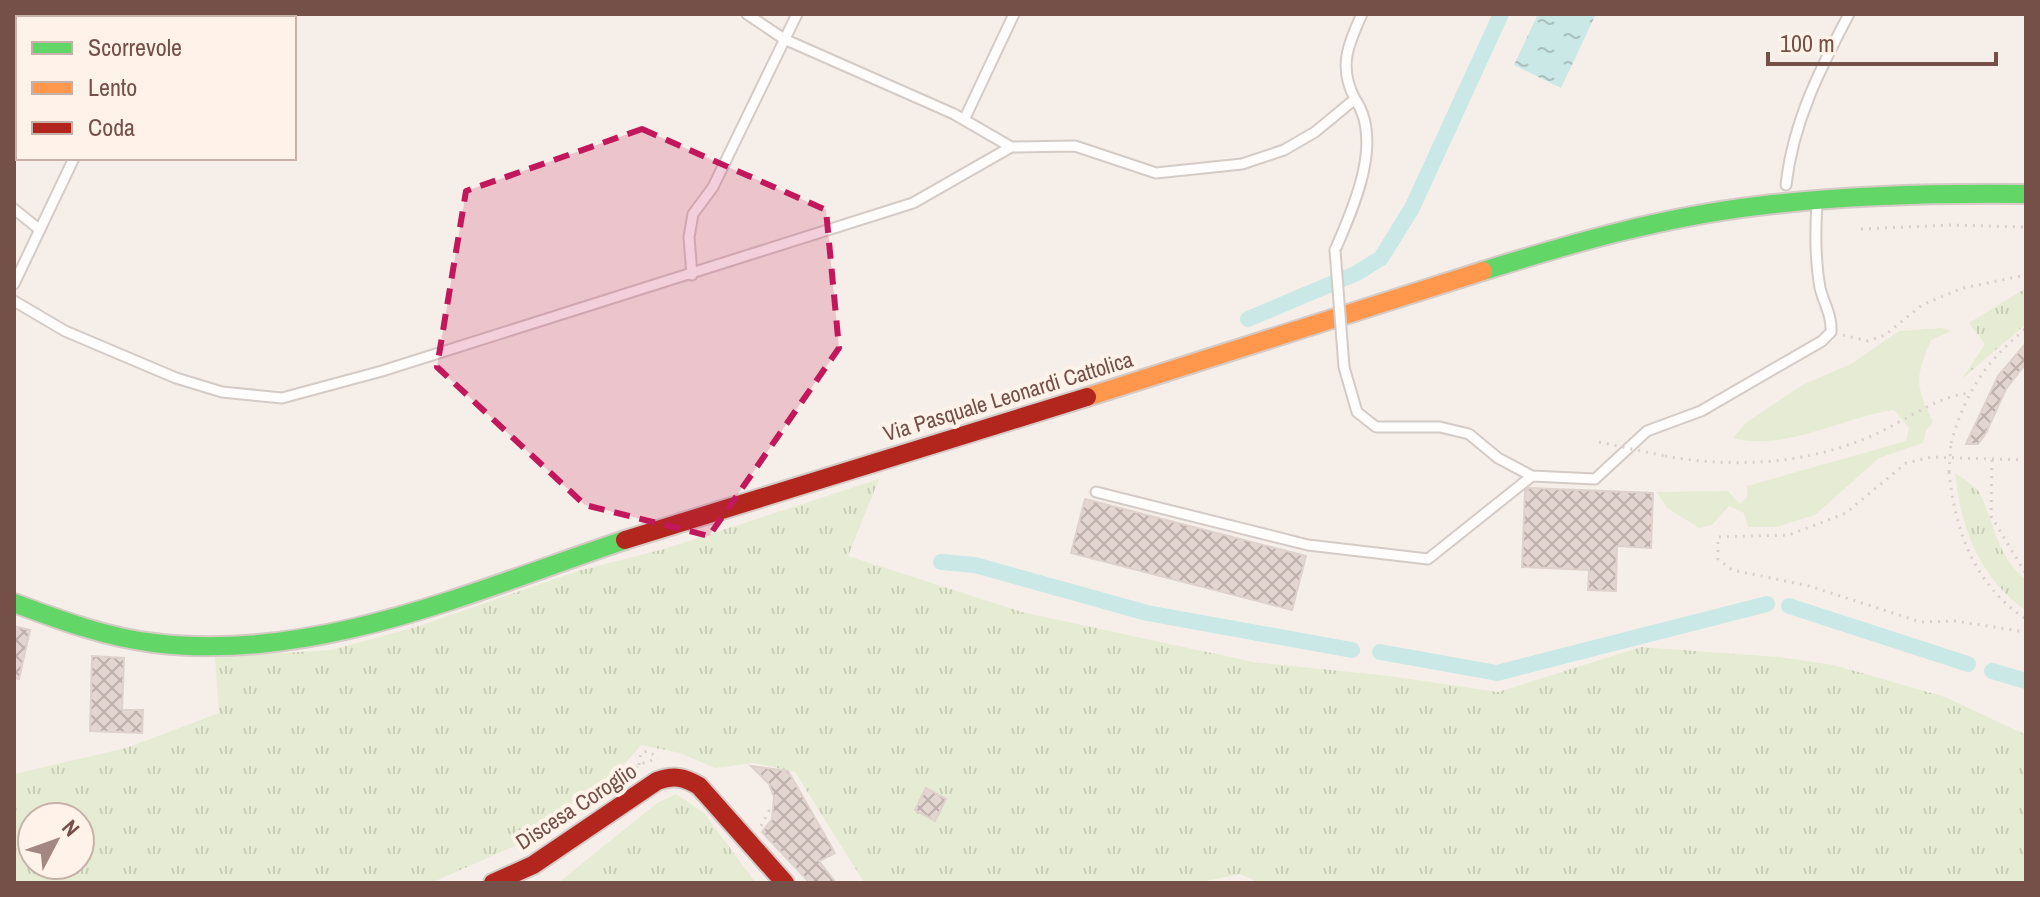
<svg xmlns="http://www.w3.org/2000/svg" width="2040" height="897" viewBox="0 0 2040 897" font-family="'Archivo Narrow',sans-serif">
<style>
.grass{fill:url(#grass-tufts);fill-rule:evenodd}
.pitch{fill:#e6ecd3}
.water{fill:url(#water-ripples)}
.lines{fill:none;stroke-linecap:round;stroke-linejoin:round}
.canal{stroke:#cae9e6;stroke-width:16}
.building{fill:url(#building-cross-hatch);stroke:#dfd1cb;stroke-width:2}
.lane-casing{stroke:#d4cac6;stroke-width:13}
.fast-casing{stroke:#d5cac6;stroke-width:22}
.slow-casing{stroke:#d5cac6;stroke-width:22}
.jam-casing{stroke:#d5cac6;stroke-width:22}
.path{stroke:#dacfcc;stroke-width:3;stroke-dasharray:2 6;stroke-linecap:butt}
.lane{stroke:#fefdfc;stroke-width:9}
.fast{stroke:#63d668;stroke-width:18}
.slow{stroke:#ff974d;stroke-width:18}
.jam{stroke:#b3261e;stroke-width:18}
.lane-bridge-casing{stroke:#d4cac6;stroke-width:13;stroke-linecap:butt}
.path-bridge{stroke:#dacfcc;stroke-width:3;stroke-dasharray:2 6;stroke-linecap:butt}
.lane-bridge{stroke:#fefdfc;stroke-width:9}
.marked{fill:#c2185b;fill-opacity:0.2;stroke:#c2185b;stroke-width:6;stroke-dasharray:16 10;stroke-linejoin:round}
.labels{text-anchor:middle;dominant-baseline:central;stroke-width:8;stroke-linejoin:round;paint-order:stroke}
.street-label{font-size:22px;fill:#745049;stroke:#fff2e9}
</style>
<defs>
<pattern id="grass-tufts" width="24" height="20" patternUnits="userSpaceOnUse" patternTransform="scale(2)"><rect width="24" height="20" fill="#e6ecd3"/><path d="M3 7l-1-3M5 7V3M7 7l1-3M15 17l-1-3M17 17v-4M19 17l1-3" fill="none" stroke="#c9ccb7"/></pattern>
<pattern id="water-ripples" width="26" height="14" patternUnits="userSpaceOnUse" patternTransform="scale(2)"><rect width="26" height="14" fill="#cae9e6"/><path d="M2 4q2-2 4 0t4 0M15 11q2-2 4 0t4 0" fill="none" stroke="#a9bfbc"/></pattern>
<pattern id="building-cross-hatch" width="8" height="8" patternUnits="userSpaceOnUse" patternTransform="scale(2)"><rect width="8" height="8" fill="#e3d5d0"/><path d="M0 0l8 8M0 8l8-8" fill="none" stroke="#bdafab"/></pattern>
</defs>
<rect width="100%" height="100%" fill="#f6efe9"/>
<path class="grass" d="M 2026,288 L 2026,324 L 1962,379 L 1985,344 L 1969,323 Z
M 1955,473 C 1962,478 1975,485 1979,492 C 1997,526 1994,553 2026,580 L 2026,611 C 1979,576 1961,530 1955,473 Z
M 879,479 L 848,556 L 1022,612 L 1253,662 L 1390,676 L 1498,692 L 1641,647 L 1778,657 L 1834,665 L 1945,697 L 2026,735 L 2026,883 L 1260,883 L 1240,874 L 1196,883 L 869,883 L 863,881 L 795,772 L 754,763 L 715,768 L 680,753 L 641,745 L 601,791 L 517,845 L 431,883 L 14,883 L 14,774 L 126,748 L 219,713 L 215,657 L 331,650 L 419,626 L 578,571 L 664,549 ZM 32,817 L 80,817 L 80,865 L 32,865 Z
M 676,794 L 704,813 L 756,883 L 558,883 L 657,803 Z"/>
<path class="pitch" d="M 1941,328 L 1951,331 L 1931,340 C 1915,378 1915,385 1933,422 L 1926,431 L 1923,443 L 1879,458 L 1815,515 L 1776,527 L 1748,527 L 1744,513 L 1729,506 L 1712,525 L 1699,528 L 1667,508 L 1657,492 L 1728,491 L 1740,504 L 1747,497 L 1747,486 L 1906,441 L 1909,428 L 1894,410 C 1843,417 1785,452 1733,438 L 1747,422 L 1802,385 L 1851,364 L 1899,331 Z"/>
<path class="water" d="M 1538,14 L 1596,14 L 1561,88 L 1514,65 Z"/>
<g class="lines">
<path class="canal" d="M 1248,319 L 1357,273 L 1381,258 L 1412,208 L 1501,14
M 941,562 L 975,565 L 1147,613 L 1352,650
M 1789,606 L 1968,664
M 1380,652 L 1497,673 L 1767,604
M 1992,671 L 2026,681"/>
</g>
<path class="building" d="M 2026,343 L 2026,363 L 2006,389 L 1986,433 L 1978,444 L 1966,444 L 1998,376 Z
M 1529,488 L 1653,493 L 1651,548 L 1617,546 L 1616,591 L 1588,590 L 1589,570 L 1522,567 L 1525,491 Z
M 1085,499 L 1306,556 L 1292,610 L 1071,553 Z
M 14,626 L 30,630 L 19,679 L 14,678 Z
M 92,656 L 124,658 L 122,710 L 143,710 L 142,733 L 90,731 Z
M 751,766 L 788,771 L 835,853 L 819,861 L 836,883 L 810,883 L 762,832 L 772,819 L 774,797 L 769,784 Z
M 926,788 L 946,799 L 935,821 L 915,810 Z"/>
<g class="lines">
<defs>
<path id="lane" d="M 747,14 L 784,39 L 954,114 L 1011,147
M 141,18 L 143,14
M 14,31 L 18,32
M 964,120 L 1014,14
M 1786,185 C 1793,122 1820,69 1849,14
M 14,209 L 40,230
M 1335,250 C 1353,209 1384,141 1355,99
M 692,275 L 689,237 L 693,214 L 713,187 L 797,14
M 14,284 L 74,158
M 14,301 L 65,331 L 176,378 L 222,392 L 282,398 L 382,371 L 913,203 L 1011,147 L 1075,146 L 1156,173 L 1242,164 L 1284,150 L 1315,132 L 1355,99 C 1338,67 1348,45 1362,14
M 1344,367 L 1357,412 L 1376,427 L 1440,427 L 1469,434 L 1498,458 L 1532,476 L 1595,479 L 1647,431 L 1701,411 L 1822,341 L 1831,332 C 1832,315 1824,304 1820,288 C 1815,260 1815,233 1817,204
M 1096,492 L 1308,545 L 1428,559 L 1532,476"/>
<path id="fast" d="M 1483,271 C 1572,243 1664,217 1757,206 C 1846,195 1936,193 2026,194
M 14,603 C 60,620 105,637 154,643 C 316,663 475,590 625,540"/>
<path id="slow" d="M 1087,397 L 1483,271"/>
<path id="jam" d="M 625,540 L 1087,397
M 493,883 L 533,865 L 657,781 C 674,775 684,777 699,786 L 785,883"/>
</defs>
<use href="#lane" class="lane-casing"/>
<use href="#fast" class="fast-casing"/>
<use href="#slow" class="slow-casing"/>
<use href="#jam" class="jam-casing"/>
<path class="path" d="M 1861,229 L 1951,225 L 2026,227
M 1843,335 L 1868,341 L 1885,335 L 1922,305 L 1963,288 L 2026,275
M 1951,443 C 1966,391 1985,363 2026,328
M 1665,456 C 1736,469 1813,464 1880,432 C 1909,418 1937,397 1969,393
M 1992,460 L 1991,516 L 2026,574
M 2026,460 L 1932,457 L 1906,463 L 1846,513 L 1789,535 L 1718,537 L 1718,559 L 1732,570 L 1809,586 L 1921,622 L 1955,621 L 2019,631 L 2026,629
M 1949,472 C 1955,530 1974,585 2026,619
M 639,765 L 641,753 L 647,751 L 657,757
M 623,777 L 641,764 L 658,758
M 761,826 L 769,811 L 774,812"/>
<use href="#lane" class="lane"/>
<use href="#fast" class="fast"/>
<use href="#slow" class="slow"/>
<use href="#jam" class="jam"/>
<defs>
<path id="lane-bridge" d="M 1335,250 L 1344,367"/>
</defs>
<use href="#lane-bridge" class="lane-bridge-casing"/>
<path class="path-bridge" d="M 1599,442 L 1665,456
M 1949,472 L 1951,443"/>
<use href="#lane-bridge" class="lane-bridge"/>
</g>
<path class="marked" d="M 642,129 L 826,210 L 839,348 L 709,536 L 585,505 L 437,367 L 466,191 Z"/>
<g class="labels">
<g class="street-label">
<text transform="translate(1008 396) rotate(-17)">Via Pasquale Leonardi Cattolica</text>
<text transform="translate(576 806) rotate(-33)">Discesa Coroglio</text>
</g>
</g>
<rect width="2040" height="897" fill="none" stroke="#745049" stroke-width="32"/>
<rect x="16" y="16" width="280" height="144" fill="#fff2e9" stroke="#c7b1a9" stroke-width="2"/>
<rect x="32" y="42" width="40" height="12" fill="#63d668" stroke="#c7b1a9" stroke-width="2"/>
<text x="88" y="56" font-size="24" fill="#745049">Scorrevole</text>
<rect x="32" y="82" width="40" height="12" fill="#ff974d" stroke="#c7b1a9" stroke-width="2"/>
<text x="88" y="96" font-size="24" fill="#745049">Lento</text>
<rect x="32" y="122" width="40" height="12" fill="#b3261e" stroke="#c7b1a9" stroke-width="2"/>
<text x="88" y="136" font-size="24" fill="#745049">Coda</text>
<g transform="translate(56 841) rotate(49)"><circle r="38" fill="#fff2e9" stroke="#c7b1a9" stroke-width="2"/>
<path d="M0-6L14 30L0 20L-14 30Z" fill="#a28881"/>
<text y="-12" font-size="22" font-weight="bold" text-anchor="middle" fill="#745049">N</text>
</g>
<path d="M1768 52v12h228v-12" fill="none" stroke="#745049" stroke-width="4"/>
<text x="1780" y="52" font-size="24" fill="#745049" stroke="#fff2e9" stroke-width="6" paint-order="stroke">100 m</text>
</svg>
